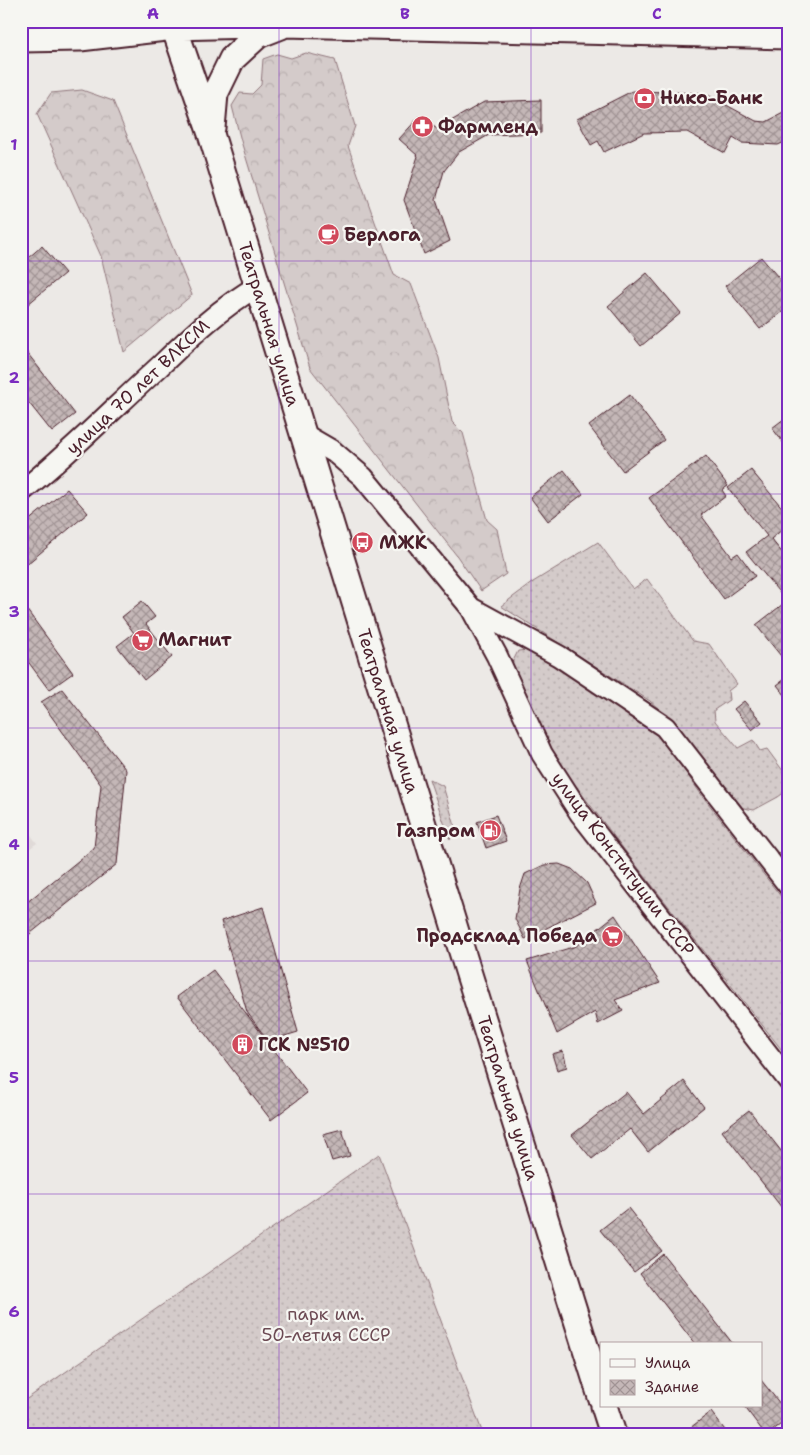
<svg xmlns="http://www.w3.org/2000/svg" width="810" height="1455" viewBox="0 0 810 1455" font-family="'Shantell Sans',sans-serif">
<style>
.built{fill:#e0dad8}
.grass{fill:url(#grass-dots);stroke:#8f757a}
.forest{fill:url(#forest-crowns);stroke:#8f757a}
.building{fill:url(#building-cross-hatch);stroke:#4a1f2b}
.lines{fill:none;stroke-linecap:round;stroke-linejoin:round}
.minor-casing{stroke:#4a1f2b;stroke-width:24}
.major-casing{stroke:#4a1f2b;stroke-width:29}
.minor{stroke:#f6f6f2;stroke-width:20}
.major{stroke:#f6f6f2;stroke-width:25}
.grid{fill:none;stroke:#7b2cbf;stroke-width:1;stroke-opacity:0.55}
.labels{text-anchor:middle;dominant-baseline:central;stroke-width:4.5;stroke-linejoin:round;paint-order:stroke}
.poi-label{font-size:18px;font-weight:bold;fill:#4a1f2b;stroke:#f6f6f2;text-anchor:start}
.street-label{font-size:18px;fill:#4a1f2b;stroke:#f6f6f2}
.park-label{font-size:18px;fill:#6c4a53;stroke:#f6f6f2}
.neatline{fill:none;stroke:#7b2cbf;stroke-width:2}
.grid-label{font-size:16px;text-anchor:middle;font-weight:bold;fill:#7b2cbf}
</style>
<defs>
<pattern id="grass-dots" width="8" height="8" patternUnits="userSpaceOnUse" patternTransform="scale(1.25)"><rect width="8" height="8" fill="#d4cbca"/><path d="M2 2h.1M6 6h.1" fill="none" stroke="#b8aeae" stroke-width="1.8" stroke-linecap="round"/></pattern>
<pattern id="forest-crowns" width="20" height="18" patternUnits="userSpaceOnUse" patternTransform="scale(1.25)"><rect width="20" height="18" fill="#d4cbca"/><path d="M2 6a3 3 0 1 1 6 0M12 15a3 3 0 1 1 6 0" fill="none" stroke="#b8aeae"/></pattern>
<pattern id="building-cross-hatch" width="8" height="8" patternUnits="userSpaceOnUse" patternTransform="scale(1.25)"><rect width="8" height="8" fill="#c4b7b7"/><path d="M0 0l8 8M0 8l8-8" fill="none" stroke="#a19495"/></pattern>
</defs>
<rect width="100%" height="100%" fill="#ece9e6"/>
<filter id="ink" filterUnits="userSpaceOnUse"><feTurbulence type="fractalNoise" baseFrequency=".02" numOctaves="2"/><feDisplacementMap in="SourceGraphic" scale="10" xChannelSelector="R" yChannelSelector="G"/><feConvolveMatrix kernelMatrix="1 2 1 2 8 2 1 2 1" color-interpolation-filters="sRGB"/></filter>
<g filter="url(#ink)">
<path class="built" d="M 21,822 L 37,843 L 21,855 Z"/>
<path class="grass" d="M 598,542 L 633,589 L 647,579 L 693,641 L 709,644 L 737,684 L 728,691 L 729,700 L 714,710 L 715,721 L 738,748 L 753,740 L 760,751 L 767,749 L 789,779 L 789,789 L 778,797 L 754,810 L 739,807 L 668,717 L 650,701 L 501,606 L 533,582 Z
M 528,650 L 631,712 L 664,742 L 701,794 L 789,907 L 789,1059 L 629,856 L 556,760 L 535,718 L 512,663 L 518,651 Z
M 429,779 L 443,786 L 455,826 L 450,840 Z
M 379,1154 L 483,1434 L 21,1434 L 21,1403 Z"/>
<path class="forest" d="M 306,53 L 335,60 L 355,126 L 348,146 L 394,275 L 411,284 L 439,358 L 452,422 L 463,433 L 487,520 L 497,529 L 506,574 L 481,591 L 457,556 L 310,368 L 241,141 L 232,106 L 240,93 L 252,94 L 261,85 L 263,59 L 277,54 L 291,58 Z
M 82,90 L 113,101 L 192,295 L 124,352 L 101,256 L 37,114 L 51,93 Z"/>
<path class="building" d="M 632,91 L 704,93 L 756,121 L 766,122 L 789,110 L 789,146 L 787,141 L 778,145 L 741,143 L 733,138 L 725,153 L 687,132 L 644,133 L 604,152 L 598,141 L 591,145 L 577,119 Z
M 541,100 L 541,133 L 489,135 L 459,152 L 444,171 L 436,200 L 450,241 L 424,254 L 404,200 L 418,156 L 399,139 L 420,116 L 437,129 L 484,102 Z
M 42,246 L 65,273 L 21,310 L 21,264 Z
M 761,257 L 789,290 L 789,307 L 760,329 L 725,286 Z
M 647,273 L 681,313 L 641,346 L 608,306 Z
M 21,345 L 75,414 L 52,432 L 21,393 Z
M 630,395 L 664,440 L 623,471 L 589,426 Z
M 789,415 L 789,450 L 772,428 Z
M 706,456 L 728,486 L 722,490 L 726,496 L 701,515 L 732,557 L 738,553 L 755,576 L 724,599 L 649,498 Z
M 564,470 L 583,494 L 548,521 L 530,497 Z
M 751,470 L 789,516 L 789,524 L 771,539 L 789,561 L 789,592 L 783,597 L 746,552 L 767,536 L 728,488 Z
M 67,489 L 88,513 L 21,569 L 21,527 Z
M 142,601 L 155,617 L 146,624 L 172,657 L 144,680 L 117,646 L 134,633 L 122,617 Z
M 21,602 L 73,673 L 49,690 L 21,652 Z
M 783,604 L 789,612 L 789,666 L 756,625 Z
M 789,676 L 789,700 L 777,685 Z
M 62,689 L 126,770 L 117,864 L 21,941 L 21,907 L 94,848 L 101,785 L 41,702 Z
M 744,701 L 762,722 L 752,730 L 734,709 Z
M 496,815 L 506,841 L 486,848 L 477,822 Z
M 559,864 L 572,869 L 587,883 L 596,903 L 525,939 L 515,919 L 520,889 L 525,874 L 544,865 Z
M 263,907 L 298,1032 L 268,1041 L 247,1012 L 221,921 Z
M 615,915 L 660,983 L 615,1000 L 623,1011 L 598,1024 L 595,1012 L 557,1034 L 527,961 L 576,946 Z
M 213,970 L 307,1093 L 271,1120 L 177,997 Z
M 563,1051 L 567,1067 L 557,1070 L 552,1054 Z
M 684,1081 L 704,1107 L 648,1152 L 630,1129 L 592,1159 L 572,1135 L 626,1092 L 644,1114 Z
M 749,1110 L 789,1161 L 789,1217 L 722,1131 Z
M 342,1129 L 350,1156 L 332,1161 L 323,1134 Z
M 628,1208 L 662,1251 L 634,1272 L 600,1230 Z
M 663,1254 L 733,1344 L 695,1344 L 640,1273 Z
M 761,1380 L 789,1415 L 789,1418 L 768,1434 L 765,1434 L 744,1406 L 761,1406 Z
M 711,1412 L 728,1434 L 682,1434 Z"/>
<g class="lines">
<defs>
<path id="minor" d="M 303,434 L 334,452 L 363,477 L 471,608 L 497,656 L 542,754 L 580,813 L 789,1081
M 21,492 C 70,453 114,408 160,366 C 191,336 221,307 258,286
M 471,608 L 559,656 L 665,727 L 789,886"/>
<path id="major" d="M 172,21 L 211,134 L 468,971 L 601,1397
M 21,39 L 80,38 L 174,27 L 285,24 L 789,36
M 212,128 L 215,94 L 232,59 L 258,35 L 281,26
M 604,1406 L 613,1434"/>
</defs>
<use href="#minor" class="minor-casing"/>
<use href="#major" class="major-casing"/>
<use href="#minor" class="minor"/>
<use href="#major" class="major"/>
</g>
</g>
<path class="grid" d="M 279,21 L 279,1434M 531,21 L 531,1434M 21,261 L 789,261M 21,494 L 789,494M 21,728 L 789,728M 21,961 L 789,961M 21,1194 L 789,1194"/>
<defs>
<symbol id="bank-disc" viewBox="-11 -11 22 22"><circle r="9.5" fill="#d1495b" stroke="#f6f6f2"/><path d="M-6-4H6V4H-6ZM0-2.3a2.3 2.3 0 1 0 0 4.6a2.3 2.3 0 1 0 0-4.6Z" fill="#fff"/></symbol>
<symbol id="pharmacy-disc" viewBox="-11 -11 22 22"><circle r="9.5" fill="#d1495b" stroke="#f6f6f2"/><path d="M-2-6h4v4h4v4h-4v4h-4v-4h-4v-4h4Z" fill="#fff"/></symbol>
<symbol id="cafe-disc" viewBox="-11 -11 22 22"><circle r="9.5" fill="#d1495b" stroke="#f6f6f2"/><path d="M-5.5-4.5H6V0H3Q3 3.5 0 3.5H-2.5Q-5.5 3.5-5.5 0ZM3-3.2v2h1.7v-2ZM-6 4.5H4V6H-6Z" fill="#fff"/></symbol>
<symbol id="bus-disc" viewBox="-11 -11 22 22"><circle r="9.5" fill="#d1495b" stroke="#f6f6f2"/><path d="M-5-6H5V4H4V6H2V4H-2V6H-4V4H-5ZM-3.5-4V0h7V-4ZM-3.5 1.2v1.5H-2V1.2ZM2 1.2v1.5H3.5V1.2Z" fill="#fff"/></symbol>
<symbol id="supermarket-disc" viewBox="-11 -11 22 22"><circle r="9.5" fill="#d1495b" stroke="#f6f6f2"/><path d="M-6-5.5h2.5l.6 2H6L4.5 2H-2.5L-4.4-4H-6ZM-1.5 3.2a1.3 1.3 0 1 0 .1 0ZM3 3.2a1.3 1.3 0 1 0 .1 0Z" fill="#fff"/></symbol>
<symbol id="fuel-disc" viewBox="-11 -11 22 22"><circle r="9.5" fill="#d1495b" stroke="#f6f6f2"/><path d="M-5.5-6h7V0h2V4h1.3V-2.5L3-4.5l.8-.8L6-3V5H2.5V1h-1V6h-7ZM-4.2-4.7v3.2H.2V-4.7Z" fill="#fff"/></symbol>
<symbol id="building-disc" viewBox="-11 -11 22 22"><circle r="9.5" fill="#d1495b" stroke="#f6f6f2"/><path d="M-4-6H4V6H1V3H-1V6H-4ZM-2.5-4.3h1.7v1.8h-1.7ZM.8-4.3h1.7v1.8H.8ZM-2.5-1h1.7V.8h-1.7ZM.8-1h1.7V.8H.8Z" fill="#fff"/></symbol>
</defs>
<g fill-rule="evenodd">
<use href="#bank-disc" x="632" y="86" width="25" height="25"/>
<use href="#pharmacy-disc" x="410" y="114" width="25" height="25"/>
<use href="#cafe-disc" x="316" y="222" width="25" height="25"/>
<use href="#bus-disc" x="350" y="530" width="25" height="25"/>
<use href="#supermarket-disc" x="130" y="628" width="25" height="25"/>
<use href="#fuel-disc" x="478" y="818" width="25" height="25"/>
<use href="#supermarket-disc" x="600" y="924" width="25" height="25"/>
<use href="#building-disc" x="230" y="1032" width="25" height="25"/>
</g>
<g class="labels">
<g class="poi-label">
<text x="660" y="98">Нико-Банк</text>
<text x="438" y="127">Фармленд</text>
<text x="344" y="235">Берлога</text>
<text x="379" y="543">МЖК</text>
<text x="158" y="640">Магнит</text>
<text x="475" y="831" text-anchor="end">Газпром</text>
<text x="597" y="936" text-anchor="end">Продсклад Победа</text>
<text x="258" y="1045">ГСК №510</text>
</g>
<g class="street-label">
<text transform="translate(269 324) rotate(73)">Театральная улица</text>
<text transform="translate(138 387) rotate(-43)">улица 70 лет ВЛКСМ</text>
<text transform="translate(388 711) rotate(73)">Театральная улица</text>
<text transform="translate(623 864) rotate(53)">улица Конституции СССР</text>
<text transform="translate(508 1098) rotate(73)">Театральная улица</text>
</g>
<g class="park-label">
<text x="326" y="1314">парк им.<tspan x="326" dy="21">50-летия СССР</tspan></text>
</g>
</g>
<rect width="810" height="1455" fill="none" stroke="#f6f6f2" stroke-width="55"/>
<rect x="600" y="1342" width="162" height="65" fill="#f6f6f2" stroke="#b1a0a2"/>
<rect x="610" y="1359" width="25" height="8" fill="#f6f6f2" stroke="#b1a0a2"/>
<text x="645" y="1368" font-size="15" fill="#4a1f2b">Улица</text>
<rect x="610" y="1380" width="25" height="15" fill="url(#building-cross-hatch)" stroke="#b1a0a2"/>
<text x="645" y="1392" font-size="15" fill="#4a1f2b">Здание</text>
<rect x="28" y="28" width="754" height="1400" class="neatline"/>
<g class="grid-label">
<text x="153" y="19">A</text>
<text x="405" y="19">B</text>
<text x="657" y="19">C</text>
<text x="14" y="150">1</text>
<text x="14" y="383">2</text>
<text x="14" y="617">3</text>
<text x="14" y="850">4</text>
<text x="14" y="1083">5</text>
<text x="14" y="1317">6</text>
</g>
</svg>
